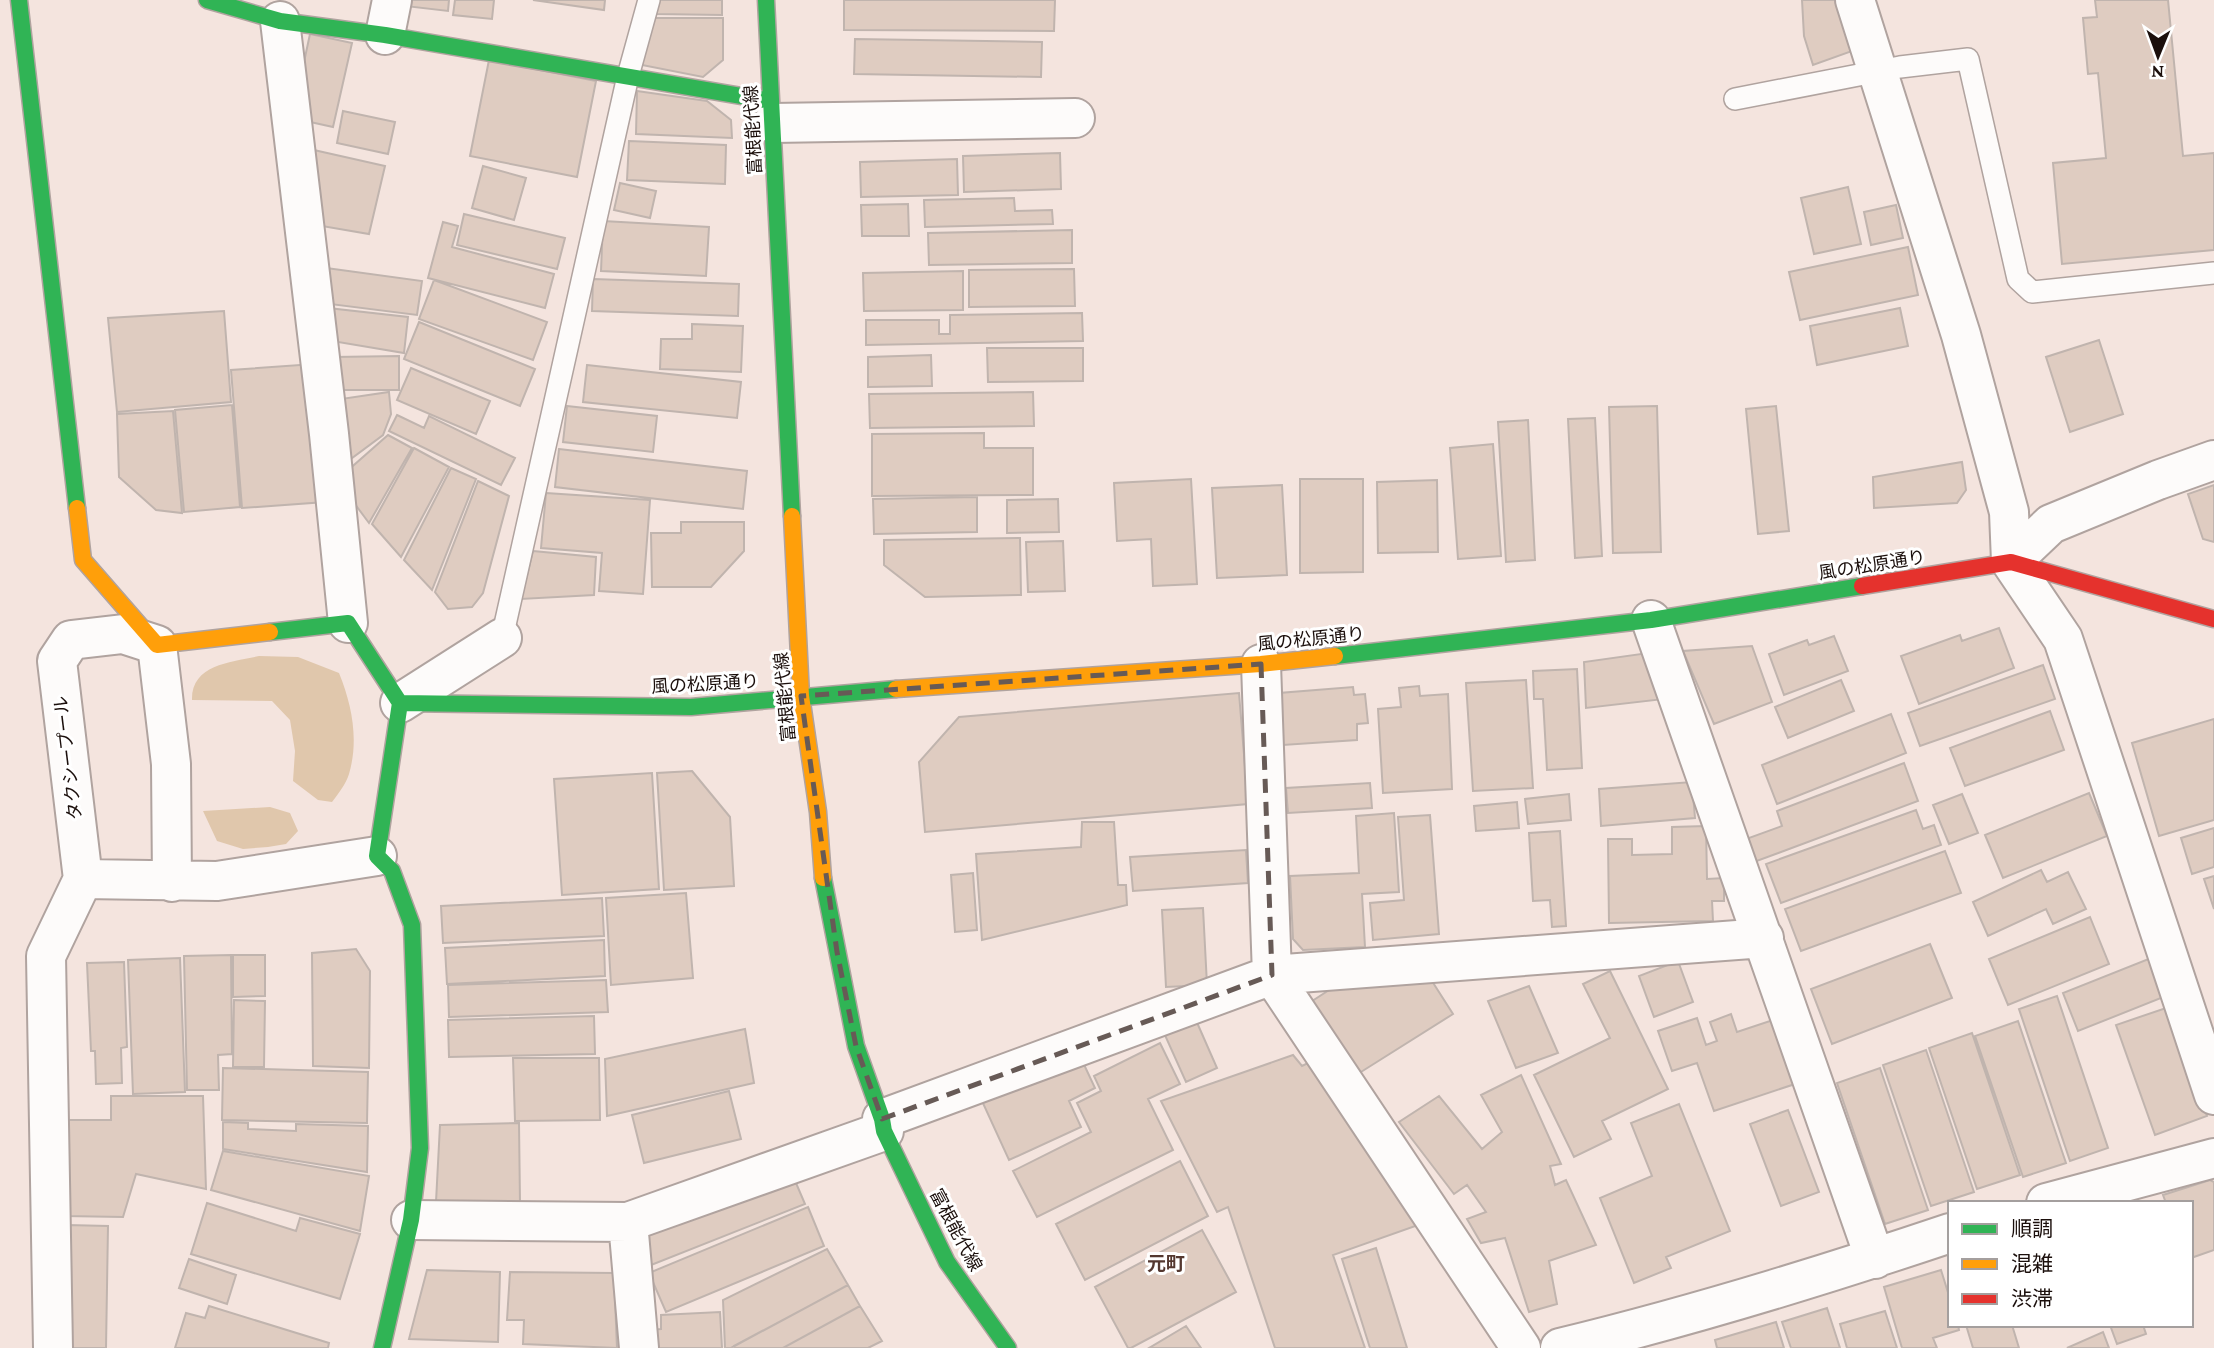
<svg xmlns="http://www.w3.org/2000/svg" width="2214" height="1348" viewBox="0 0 2214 1348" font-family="'Crimson Pro','Noto Sans JP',serif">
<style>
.green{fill:#e0c7ac}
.building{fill:#dfccc1;stroke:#c0b4ae;stroke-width:2}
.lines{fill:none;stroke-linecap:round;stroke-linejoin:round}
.lane-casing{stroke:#b0a39f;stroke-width:24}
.street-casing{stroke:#b0a39f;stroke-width:42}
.fast-casing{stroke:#b0a39f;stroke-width:19}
.slow-casing{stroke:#b0a39f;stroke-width:19}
.jam-casing{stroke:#b0a39f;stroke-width:19}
.lane{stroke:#fdfbfa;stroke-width:21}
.street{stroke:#fdfbfa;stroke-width:38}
.fast{stroke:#30b455;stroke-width:16}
.slow{stroke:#ff9f0a;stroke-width:16}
.jam{stroke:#e5322d;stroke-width:16}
.marked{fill:none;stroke:#675a56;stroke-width:5;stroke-dasharray:14 9;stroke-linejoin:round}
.labels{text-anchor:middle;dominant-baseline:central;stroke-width:6;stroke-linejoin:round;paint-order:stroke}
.street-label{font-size:18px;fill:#1b0f0c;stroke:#fff}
.neighbourhood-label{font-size:19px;font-weight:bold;fill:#543830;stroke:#fff}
</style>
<rect width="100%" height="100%" fill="#f4e4de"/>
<path class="green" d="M 259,656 L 298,657 L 339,673 C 352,705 359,740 349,774 C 346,784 338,794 332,802 L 318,800 L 293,781 L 295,751 L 290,720 L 272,701 L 192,700 C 191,664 232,662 259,656 Z
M 270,807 L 290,813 L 298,831 L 286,844 L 268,847 L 243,849 L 217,841 L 203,811 Z"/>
<path class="building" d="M 406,0 L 449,0 L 448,11 L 405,6 Z
M 455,0 L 494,0 L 492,19 L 453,15 Z
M 533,0 L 605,0 L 604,10 Z
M 660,0 L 722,0 L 722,15 L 656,14 Z
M 844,0 L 1055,0 L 1054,31 L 844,30 Z
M 1802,0 L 1840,0 L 1855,50 L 1813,65 L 1804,36 Z
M 2095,0 L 2168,0 L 2183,156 L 2214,153 L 2214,250 L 2062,264 L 2053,163 L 2106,158 L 2098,73 L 2088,74 L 2083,18 L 2097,17 Z
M 654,18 L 723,18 L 723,60 L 703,77 L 642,65 Z
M 310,34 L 352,43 L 333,127 L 292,118 Z
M 855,39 L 1042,42 L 1041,77 L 854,74 Z
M 489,60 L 596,81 L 577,177 L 470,156 Z
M 637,91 L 707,101 L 731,120 L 732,138 L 636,134 Z
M 343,111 L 395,122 L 388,154 L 337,143 Z
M 629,141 L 726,145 L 725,184 L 627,180 Z
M 305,148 L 385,166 L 369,234 L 310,224 Z
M 1060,153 L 1061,189 L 964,192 L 963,156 Z
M 957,159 L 958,195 L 861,197 L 860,162 Z
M 483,166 L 526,178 L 514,220 L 472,208 Z
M 620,183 L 656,191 L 650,218 L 614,210 Z
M 1848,187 L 1861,244 L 1814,254 L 1801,198 Z
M 1014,198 L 1015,211 L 1052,210 L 1053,224 L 925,227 L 924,200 Z
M 908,204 L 909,236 L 862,236 L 861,205 Z
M 1896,205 L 1903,238 L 1871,245 L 1864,212 Z
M 464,214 L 565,238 L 557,269 L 457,245 Z
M 603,221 L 709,227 L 706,276 L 601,271 Z
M 443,222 L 458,226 L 452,247 L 554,274 L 545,308 L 428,278 Z
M 1072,230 L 1072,263 L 929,265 L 928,233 Z
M 1908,247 L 1918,295 L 1800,320 L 1789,272 Z
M 319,267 L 422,281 L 417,315 L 314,302 Z
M 1074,269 L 1075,306 L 969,307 L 969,270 Z
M 963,271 L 963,310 L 864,311 L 863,273 Z
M 593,279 L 739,284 L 738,316 L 592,311 Z
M 434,280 L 547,322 L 533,360 L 419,319 Z
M 319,307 L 408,317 L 404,353 L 320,339 Z
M 1900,308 L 1908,346 L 1817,365 L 1810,326 Z
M 224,311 L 231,402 L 117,412 L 108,318 Z
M 1082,313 L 1083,341 L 866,345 L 866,320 L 939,320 L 939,334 L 950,334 L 950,315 Z
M 419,322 L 535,369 L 520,406 L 404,359 Z
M 692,324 L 743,326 L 741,372 L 660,369 L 661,339 L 692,339 Z
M 2099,340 L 2123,414 L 2070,432 L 2046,357 Z
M 987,348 L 1083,348 L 1083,381 L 988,382 Z
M 931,355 L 932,386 L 868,387 L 868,357 Z
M 399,356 L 399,390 L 335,390 L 334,357 Z
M 314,364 L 325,502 L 242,508 L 231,370 Z
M 587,365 L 741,382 L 737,418 L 583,402 Z
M 411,368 L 490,401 L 476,434 L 397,400 Z
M 389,392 L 391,414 L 383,435 L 344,464 L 341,399 Z
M 1033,392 L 1034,426 L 870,428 L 869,394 Z
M 232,405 L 240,507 L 184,512 L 175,410 Z
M 567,406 L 657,416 L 653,452 L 563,442 Z
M 1657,406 L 1661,552 L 1613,553 L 1609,407 Z
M 1776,406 L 1789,531 L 1758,534 L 1746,409 Z
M 173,411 L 182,513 L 156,510 L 119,477 L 117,414 Z
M 397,415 L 424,428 L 429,416 L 515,458 L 501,485 L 389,431 Z
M 1595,418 L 1602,556 L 1575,558 L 1568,419 Z
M 1528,420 L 1535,560 L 1506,562 L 1498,422 Z
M 984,433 L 984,448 L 1033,448 L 1033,495 L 872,496 L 872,434 Z
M 388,435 L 412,448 L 369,523 L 337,480 Z
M 1493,444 L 1501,556 L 1458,559 L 1450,448 Z
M 414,448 L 449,467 L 401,557 L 372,524 Z
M 559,449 L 747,471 L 743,509 L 555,487 Z
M 1962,462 L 1966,490 L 1957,503 L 1874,508 L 1873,477 Z
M 451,468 L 476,479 L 432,590 L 404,560 Z
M 1191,479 L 1197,584 L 1153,586 L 1151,539 L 1117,541 L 1114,483 Z
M 1300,479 L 1363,479 L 1363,572 L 1300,573 Z
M 1437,480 L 1438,552 L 1378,553 L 1377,482 Z
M 478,481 L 509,496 L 483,593 L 472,607 L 448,609 L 435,592 Z
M 1282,485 L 1287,575 L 1217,578 L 1212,488 Z
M 2214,485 L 2214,542 L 2203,539 L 2188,494 Z
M 546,493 L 650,500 L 643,594 L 599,591 L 602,553 L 541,548 Z
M 977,497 L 977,532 L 874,534 L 873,499 Z
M 1058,499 L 1059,532 L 1007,533 L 1007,500 Z
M 681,522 L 744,522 L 744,551 L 711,587 L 652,587 L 651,533 L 681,533 Z
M 1020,538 L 1021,595 L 925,597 L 884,565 L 884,540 Z
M 1063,541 L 1065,591 L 1028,592 L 1026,542 Z
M 533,551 L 596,557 L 594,595 L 521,599 Z
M 1999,628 L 2014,668 L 1919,704 L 1901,656 L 1960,635 L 1962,641 Z
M 1834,636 L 1848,671 L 1784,695 L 1769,654 L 1807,640 L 1809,645 Z
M 1752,646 L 1772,702 L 1714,724 L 1683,651 Z
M 1648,653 L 1664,699 L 1586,708 L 1584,662 Z
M 2043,665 L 2055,699 L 1920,746 L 1908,713 Z
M 1577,669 L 1582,768 L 1547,770 L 1543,699 L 1534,699 L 1533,671 Z
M 1526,680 L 1533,788 L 1473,791 L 1466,683 Z
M 1841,680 L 1854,711 L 1788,738 L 1775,707 Z
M 1419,686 L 1420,696 L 1448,694 L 1452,789 L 1383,793 L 1378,709 L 1401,707 L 1399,688 Z
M 1353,687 L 1354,695 L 1365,694 L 1368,723 L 1357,724 L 1357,740 L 1283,745 L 1279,693 Z
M 1239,693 L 1248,804 L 925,832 L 919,762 L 959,717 Z
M 2050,711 L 2064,750 L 1965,786 L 1950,748 Z
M 1891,714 L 1906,753 L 1777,804 L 1762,765 Z
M 2214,719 L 2214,820 L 2159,836 L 2132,743 Z
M 1904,763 L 1918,801 L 1754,862 L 1746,839 L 1782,826 L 1777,811 Z
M 692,771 L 730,817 L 734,886 L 664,890 L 657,773 Z
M 652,773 L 659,889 L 562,895 L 554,779 Z
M 1692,782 L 1695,818 L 1601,826 L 1599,789 Z
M 1370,783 L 1372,808 L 1288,813 L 1286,788 Z
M 2089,793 L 2107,836 L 2003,878 L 1985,835 Z
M 1569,794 L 1571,820 L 1528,824 L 1525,799 Z
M 1962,794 L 1978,833 L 1949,844 L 1933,805 Z
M 1517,802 L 1519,828 L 1476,831 L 1474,806 Z
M 1916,810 L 1923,829 L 1934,825 L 1941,845 L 1781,903 L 1766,864 Z
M 1394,813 L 1399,892 L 1362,894 L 1365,947 L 1303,950 L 1293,939 L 1290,876 L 1359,873 L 1356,816 Z
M 1430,815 L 1439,934 L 1373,940 L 1370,903 L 1404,900 L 1398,817 Z
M 1082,822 L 1114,822 L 1118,885 L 1126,885 L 1127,905 L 982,940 L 976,854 L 1081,847 Z
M 1706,826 L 1707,879 L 1724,878 L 1724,901 L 1712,901 L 1713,921 L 1609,923 L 1608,839 L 1632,839 L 1632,855 L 1672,854 L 1672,827 Z
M 2214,828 L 2214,867 L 2192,874 L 2181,838 Z
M 1560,831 L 1566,926 L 1552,927 L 1550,900 L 1533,901 L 1529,833 Z
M 1246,850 L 1248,883 L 1133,891 L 1130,857 Z
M 1945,851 L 1961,893 L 1801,951 L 1785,909 Z
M 2041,870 L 2047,882 L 2068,872 L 2086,909 L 2053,924 L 2046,909 L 1988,936 L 1973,902 Z
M 973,873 L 977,930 L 955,932 L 951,875 Z
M 2214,876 L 2214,909 L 2204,879 Z
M 686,893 L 693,978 L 611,985 L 606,898 Z
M 602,898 L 604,936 L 443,943 L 441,906 Z
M 1203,908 L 1207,985 L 1166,987 L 1162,910 Z
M 2090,917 L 2109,964 L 2008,1005 L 1989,959 Z
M 604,940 L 605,976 L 447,984 L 445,948 Z
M 1930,944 L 1952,998 L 1832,1044 L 1811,989 Z
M 356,949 L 370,971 L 369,1068 L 313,1066 L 312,953 Z
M 231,955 L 232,1054 L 218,1055 L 219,1090 L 187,1090 L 184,956 Z
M 233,955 L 265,955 L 265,996 L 233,997 Z
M 180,958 L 185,1092 L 133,1094 L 128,960 Z
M 2151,958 L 2166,996 L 2078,1031 L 2063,993 Z
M 1678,961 L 1693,1002 L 1654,1017 L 1639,976 Z
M 124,962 L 127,1047 L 121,1048 L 122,1083 L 96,1084 L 95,1051 L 91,1051 L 87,963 Z
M 1610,971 L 1668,1089 L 1602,1121 L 1611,1139 L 1574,1157 L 1534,1075 L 1610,1038 L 1583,984 Z
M 1430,978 L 1453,1014 L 1353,1077 L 1306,1005 L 1340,983 Z
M 606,980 L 608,1012 L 449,1017 L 448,985 Z
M 1529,986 L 1558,1053 L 1516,1068 L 1488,1001 Z
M 2057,996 L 2108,1148 L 2070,1161 L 2019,1009 Z
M 234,1000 L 265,1001 L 264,1067 L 233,1067 Z
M 2169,1007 L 2207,1116 L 2155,1135 L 2116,1025 Z
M 1731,1014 L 1737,1032 L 1773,1020 L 1795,1084 L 1714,1111 L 1697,1063 L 1672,1071 L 1658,1031 L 1697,1018 L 1706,1045 L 1717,1041 L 1710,1022 Z
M 594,1016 L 595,1054 L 449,1057 L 448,1020 Z
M 1195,1018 L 1217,1068 L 1186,1082 L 1164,1033 Z
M 2018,1021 L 2066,1163 L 2023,1177 L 1975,1036 Z
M 745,1029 L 754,1083 L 607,1116 L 605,1059 Z
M 1972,1033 L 2020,1175 L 1977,1189 L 1929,1048 Z
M 1160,1043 L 1180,1084 L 1148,1099 L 1173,1150 L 1037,1217 L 1013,1171 L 1091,1132 L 1077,1103 L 1101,1091 L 1094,1076 Z
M 1926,1050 L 1974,1192 L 1931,1206 L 1883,1065 Z
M 1293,1055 L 1302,1066 L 1310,1062 L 1421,1224 L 1333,1255 L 1365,1348 L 1275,1348 L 1228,1207 L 1217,1212 L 1161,1101 Z
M 1080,1056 L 1095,1088 L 1069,1101 L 1081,1127 L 1009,1160 L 982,1101 Z
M 513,1058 L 599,1058 L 600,1120 L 515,1121 Z
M 223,1068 L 368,1072 L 367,1123 L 222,1120 Z
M 1880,1068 L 1928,1210 L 1885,1224 L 1837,1083 Z
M 1521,1075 L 1561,1164 L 1550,1166 L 1555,1185 L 1566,1180 L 1596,1245 L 1549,1261 L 1557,1304 L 1529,1312 L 1505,1238 L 1481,1243 L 1467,1219 L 1486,1212 L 1467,1185 L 1454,1194 L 1399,1122 L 1439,1096 L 1482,1149 L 1502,1132 L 1481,1095 Z
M 729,1091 L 741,1139 L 644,1163 L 632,1115 Z
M 111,1096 L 203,1096 L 206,1189 L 136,1174 L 123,1217 L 65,1216 L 62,1120 L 111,1120 Z
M 1679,1104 L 1730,1231 L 1666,1257 L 1671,1268 L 1634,1283 L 1600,1198 L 1652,1176 L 1631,1123 Z
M 1788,1110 L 1819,1192 L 1781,1206 L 1750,1124 Z
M 223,1122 L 248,1123 L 248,1129 L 296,1131 L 296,1124 L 368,1126 L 367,1172 L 223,1149 Z
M 519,1123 L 520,1204 L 436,1202 L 440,1125 Z
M 223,1151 L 369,1176 L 360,1231 L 211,1190 Z
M 1180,1161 L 1208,1216 L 1085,1280 L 1056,1224 Z
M 790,1169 L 805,1204 L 641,1269 L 639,1224 Z
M 2210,1180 L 2214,1182 L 2214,1250 L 2191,1258 L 2191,1203 L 2166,1203 L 2163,1195 Z
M 207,1203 L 296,1231 L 300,1218 L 360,1234 L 340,1299 L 191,1254 Z
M 808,1207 L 824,1246 L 666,1312 L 649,1273 Z
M 67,1225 L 108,1226 L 106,1348 L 65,1348 Z
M 1202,1230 L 1236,1292 L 1131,1348 L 1128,1348 L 1095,1287 Z
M 1376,1248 L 1407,1348 L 1370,1348 L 1342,1259 Z
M 827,1249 L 848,1285 L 731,1348 L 725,1348 L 723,1300 Z
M 189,1259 L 236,1275 L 227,1304 L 179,1288 Z
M 427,1270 L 500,1272 L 498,1342 L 409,1339 Z
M 1941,1270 L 1950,1299 L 1950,1325 L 1958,1325 L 1959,1330 L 1933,1338 L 1937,1348 L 1902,1348 L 1884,1287 Z
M 510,1272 L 614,1273 L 617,1348 L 523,1344 L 524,1320 L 507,1320 Z
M 848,1285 L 860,1306 L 783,1348 L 735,1348 L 734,1346 Z
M 209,1306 L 329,1343 L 328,1348 L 175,1348 L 186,1313 L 205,1318 Z
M 860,1306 L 882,1341 L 868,1348 L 783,1348 Z
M 1827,1308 L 1840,1348 L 1791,1348 L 1782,1322 Z
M 1885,1311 L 1897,1348 L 1847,1348 L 1840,1324 Z
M 720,1312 L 722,1348 L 646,1348 L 645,1330 L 661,1329 L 661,1315 Z
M 1776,1322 L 1784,1348 L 1717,1348 L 1715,1340 Z
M 1966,1325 L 2012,1325 L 2019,1348 L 1973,1348 Z
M 2110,1325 L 2143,1325 L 2146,1334 L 2117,1344 Z
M 1186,1326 L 1201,1348 L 1149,1348 Z
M 2103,1332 L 2109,1348 L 2067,1348 Z"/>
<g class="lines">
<defs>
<path id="lane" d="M 1735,99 L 1900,67 L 1968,59 L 2018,279 L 2032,292 L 2214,273
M 502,638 L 628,76 L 649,0"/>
<path id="street" d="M 1855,0 L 1961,335 L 2009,512 L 2011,562 L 2063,639 L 2214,1095
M 280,21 L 329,434 L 348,623
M 385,35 L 392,0
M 773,123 L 1075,118
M 2011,562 L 2051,524 L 2158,480 L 2214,460
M 1651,620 L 1875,1259
M 1261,664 L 1272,975 L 1521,1348
M 400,703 L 502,638
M 172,882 L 171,764 L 157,645 L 123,634 L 71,640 L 57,661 L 83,879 L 217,881 L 377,856
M 882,1119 L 1272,975 L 1764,938
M 2046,1203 L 2214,1158
M 411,1220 L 628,1222 L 884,1131
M 628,1222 L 639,1348
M 53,1348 L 46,956 L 83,879
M 1560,1348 C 1692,1316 1822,1276 1950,1233"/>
<path id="fast" d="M 19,0 L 77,508
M 207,0 L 280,21 L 385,35 L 771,101
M 766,0 L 792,516
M 270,632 L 348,623 L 400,703 L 377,856 L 392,871 L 412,925 L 420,1148 L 411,1220 L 382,1348
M 1335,656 L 1651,620 L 1862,586
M 400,703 L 691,707 L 896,689
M 823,878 L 856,1046 L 882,1119 L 884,1131 L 947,1262 L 1008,1348"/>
<path id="slow" d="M 77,508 L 83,560 L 157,645 L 270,632
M 792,516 L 801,696 L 818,812 L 823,878
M 896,689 L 1261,664 L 1335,656"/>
<path id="jam" d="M 1862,586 L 2011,562 L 2214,619"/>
</defs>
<use href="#lane" class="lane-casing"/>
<use href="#street" class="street-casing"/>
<use href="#fast" class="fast-casing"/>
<use href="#slow" class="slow-casing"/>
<use href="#jam" class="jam-casing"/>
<use href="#lane" class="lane"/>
<use href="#street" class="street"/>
<use href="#fast" class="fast"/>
<use href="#slow" class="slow"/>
<use href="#jam" class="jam"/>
</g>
<path class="marked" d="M 1261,664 L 1272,975 L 882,1119 L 856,1046 L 837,952 L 801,696 Z"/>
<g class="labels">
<g class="street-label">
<text transform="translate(753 130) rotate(-93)">富根能代線</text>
<text transform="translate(1872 565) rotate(-9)">風の松原通り</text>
<text transform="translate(1311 639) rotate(-6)">風の松原通り</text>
<text transform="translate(705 684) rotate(-3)">風の松原通り</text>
<text transform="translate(785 697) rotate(-95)">富根能代線</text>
<text transform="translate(68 758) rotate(-97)">タクシープール</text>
<text transform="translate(956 1230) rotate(62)">富根能代線</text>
</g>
<g class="neighbourhood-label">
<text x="1166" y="1263">元町</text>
</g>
</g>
<rect x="1948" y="1201" width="245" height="126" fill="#ffffff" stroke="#a49f9e" stroke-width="2"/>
<rect x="1962" y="1224" width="35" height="10" fill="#30b455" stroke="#a49f9e" stroke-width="2"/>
<text x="2011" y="1236" font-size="21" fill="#1b0f0c">順調</text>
<rect x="1962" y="1259" width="35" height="10" fill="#ff9f0a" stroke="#a49f9e" stroke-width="2"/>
<text x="2011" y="1271" font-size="21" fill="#1b0f0c">混雑</text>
<rect x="1962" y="1294" width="35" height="10" fill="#e5322d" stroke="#a49f9e" stroke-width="2"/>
<text x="2011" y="1306" font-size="21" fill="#1b0f0c">渋滞</text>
<g transform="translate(2158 56) rotate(181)" stroke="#ffffff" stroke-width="5" paint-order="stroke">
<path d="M0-5L12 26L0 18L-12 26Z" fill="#1b0f0c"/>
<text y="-10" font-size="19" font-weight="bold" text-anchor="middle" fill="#1b0f0c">N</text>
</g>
</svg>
